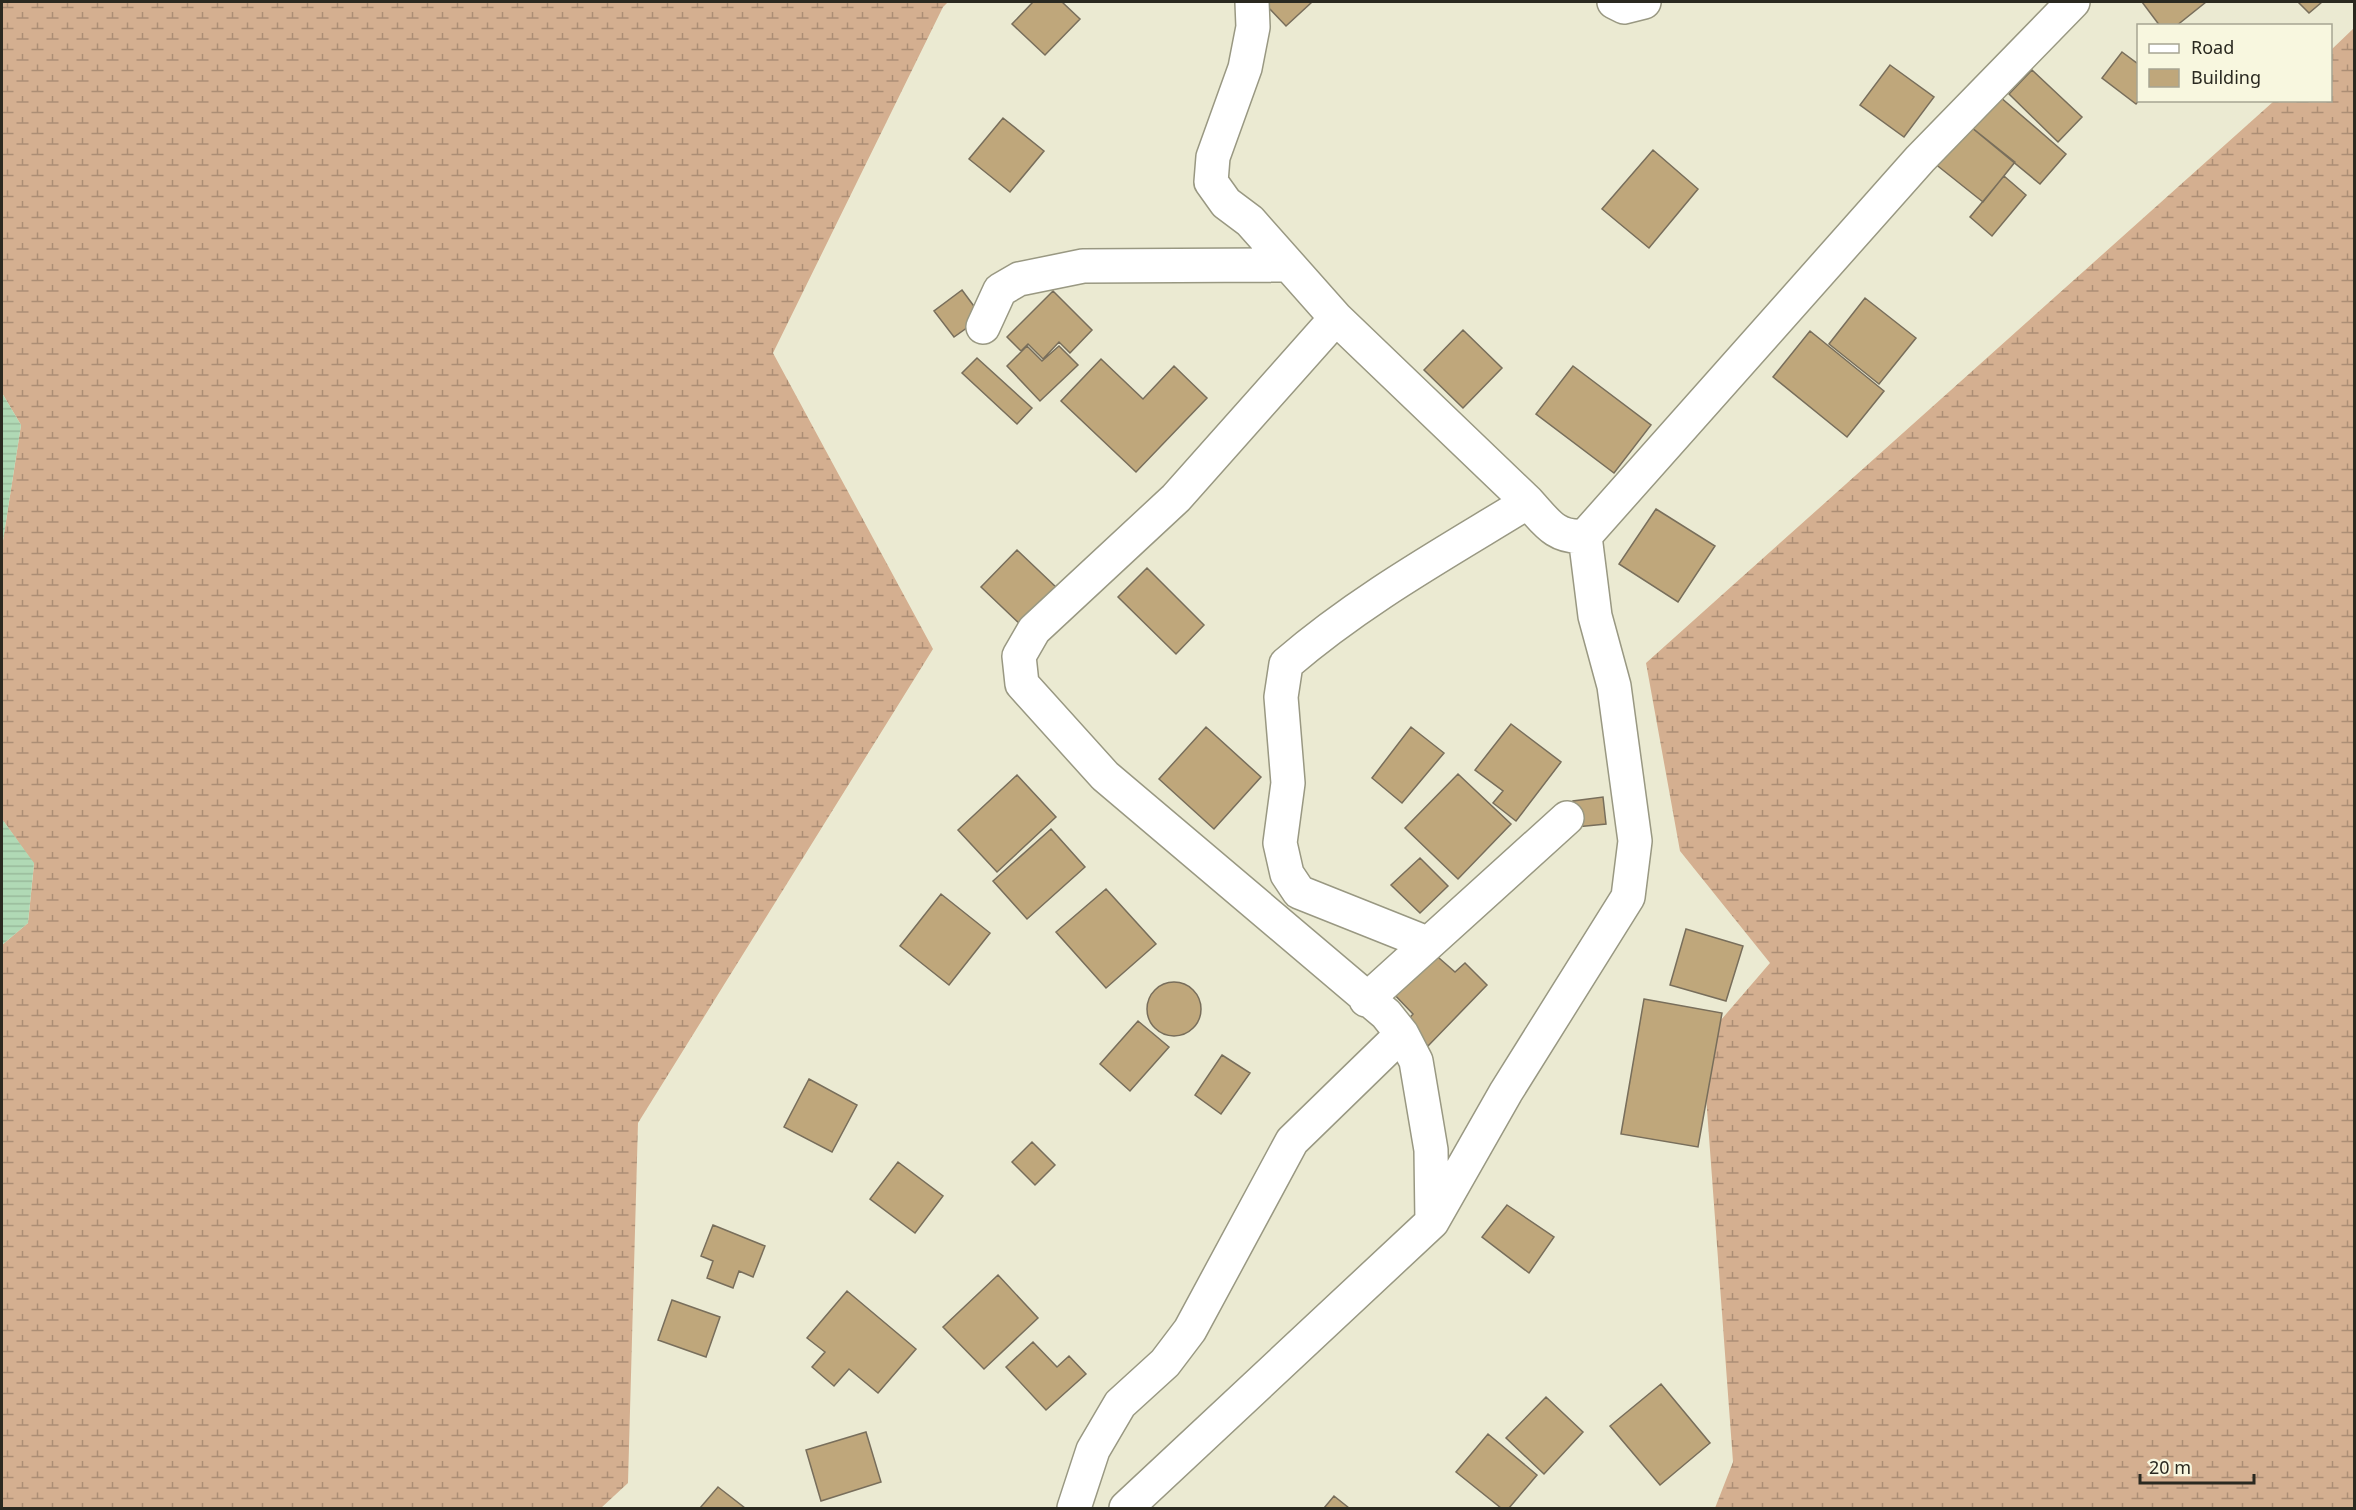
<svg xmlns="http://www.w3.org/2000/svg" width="2356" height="1510" viewBox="0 0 2356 1510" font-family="'Noto Sans',sans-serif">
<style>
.wetland{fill:url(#wetland-marsh)}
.water{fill:url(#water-rules)}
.building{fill:#bfa77b;stroke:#786e5b;stroke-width:1.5}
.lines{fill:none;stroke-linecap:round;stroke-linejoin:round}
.street-casing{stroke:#999882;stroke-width:36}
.street{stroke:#fff;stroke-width:33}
</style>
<defs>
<pattern id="wetland-marsh" width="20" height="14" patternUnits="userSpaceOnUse" patternTransform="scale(1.5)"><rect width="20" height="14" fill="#d4af90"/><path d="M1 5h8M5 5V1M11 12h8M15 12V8" fill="none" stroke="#ac8e75"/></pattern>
<pattern id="water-rules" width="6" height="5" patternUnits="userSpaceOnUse" patternTransform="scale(1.5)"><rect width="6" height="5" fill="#b0d9b5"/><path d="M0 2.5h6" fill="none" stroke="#98ba9b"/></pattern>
</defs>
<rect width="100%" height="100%" fill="#ebead2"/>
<path class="wetland" d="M 2,2 L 948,2 L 943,7 L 773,353 L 933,649 L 638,1123 L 628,1483 L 601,1508 L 2,1508 L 2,945 L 28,923 L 34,864 L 2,819 L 2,547 L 21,425 L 2,393 Z
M 2354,28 L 2354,1508 L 1715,1508 L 1733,1462 L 1702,1042 L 1770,963 L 1680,851 L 1646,663 L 2274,101 L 2330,100 L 2331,50 Z"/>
<path class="water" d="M 2,393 L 21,425 L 2,547 Z
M 2,819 L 34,863 L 28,923 L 2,945 Z"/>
<path class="building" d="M 1033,2 L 1062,2 L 1080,19 L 1045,55 L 1012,24 Z
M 1270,2 L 1312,2 L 1286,26 L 1266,5 Z
M 2142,2 L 2206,2 L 2176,26 L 2160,26 Z
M 2298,2 L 2322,2 L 2309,13 Z
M 2122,52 L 2138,64 L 2139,100 L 2136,104 L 2102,78 Z
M 1890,65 L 1934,97 L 1904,137 L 1860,105 Z
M 2032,70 L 2082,117 L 2058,142 L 2009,94 Z
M 1992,90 L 2066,154 L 2040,184 L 1966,123 Z
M 1003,118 L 1044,151 L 1010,192 L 969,159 Z
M 1966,123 L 2015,162 L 1983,202 L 1934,163 Z
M 1653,150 L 1698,189 L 1649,248 L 1602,209 Z
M 2004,176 L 2026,195 L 1992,236 L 1970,217 Z
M 962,290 L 982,317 L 954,337 L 934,311 Z
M 1053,291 L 1092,330 L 1070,353 L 1059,342 L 1043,359 L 1028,344 L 1021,351 L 1007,337 Z
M 1865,298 L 1916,338 L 1879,384 L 1829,344 Z
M 1463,330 L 1502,368 L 1463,408 L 1424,370 Z
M 1810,331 L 1884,391 L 1847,437 L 1773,377 Z
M 1027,346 L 1042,361 L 1059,346 L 1078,365 L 1040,401 L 1007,366 Z
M 977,358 L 1032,408 L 1017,424 L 962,373 Z
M 1101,359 L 1143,399 L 1174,366 L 1207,398 L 1136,472 L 1061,401 Z
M 1573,366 L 1651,425 L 1614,473 L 1536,414 Z
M 1656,509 L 1715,546 L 1678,602 L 1619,564 Z
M 1017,550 L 1058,589 L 1022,626 L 981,587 Z
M 1147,568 L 1204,625 L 1176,654 L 1118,597 Z
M 1511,724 L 1561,762 L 1516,821 L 1493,803 L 1503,791 L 1475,770 Z
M 1206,727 L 1261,777 L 1214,829 L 1159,779 Z
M 1411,727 L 1444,753 L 1402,803 L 1372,778 Z
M 1458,774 L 1511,824 L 1458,879 L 1405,828 Z
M 1017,775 L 1056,817 L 997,872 L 958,830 Z
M 1603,797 L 1606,824 L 1576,827 L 1573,801 Z
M 1051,829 L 1085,867 L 1027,919 L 993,881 Z
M 1420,858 L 1448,886 L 1420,913 L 1391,885 Z
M 1106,889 L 1156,944 L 1106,988 L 1056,932 Z
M 941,894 L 990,933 L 949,985 L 900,946 Z
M 1686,929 L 1743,946 L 1726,1001 L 1670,985 Z
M 1431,951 L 1455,972 L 1465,963 L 1487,985 L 1428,1046 L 1404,1024 L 1413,1014 L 1391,991 Z
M1147 1009a27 27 0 1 1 54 0a27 27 0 1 1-54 0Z
M 1644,999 L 1722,1013 L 1698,1147 L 1621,1134 Z
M 1138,1021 L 1169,1047 L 1130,1091 L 1100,1064 Z
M 1222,1055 L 1250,1073 L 1221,1114 L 1195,1095 Z
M 809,1079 L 857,1105 L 832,1152 L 784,1127 Z
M 1032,1142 L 1055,1165 L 1035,1185 L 1012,1162 Z
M 898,1162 L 943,1196 L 915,1233 L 870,1199 Z
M 1507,1205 L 1554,1237 L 1529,1273 L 1482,1237 Z
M 713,1225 L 765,1246 L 753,1277 L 739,1271 L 733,1288 L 707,1278 L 713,1261 L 701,1256 Z
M 998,1275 L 1038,1318 L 984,1369 L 943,1327 Z
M 847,1291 L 916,1349 L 878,1393 L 849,1369 L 834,1386 L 812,1367 L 825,1352 L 807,1338 Z
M 672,1300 L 720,1317 L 706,1357 L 658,1340 Z
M 1033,1342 L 1057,1367 L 1069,1356 L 1086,1374 L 1046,1410 L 1006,1367 Z
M 1661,1384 L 1710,1443 L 1660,1485 L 1610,1426 Z
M 1546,1397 L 1583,1432 L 1544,1474 L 1506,1438 Z
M 866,1432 L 881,1482 L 821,1501 L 806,1450 Z
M 1488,1434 L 1537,1475 L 1509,1508 L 1501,1508 L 1456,1472 Z
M 718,1487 L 745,1508 L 700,1508 Z
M 1334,1496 L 1349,1508 L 1324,1508 Z"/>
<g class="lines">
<defs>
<path id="street" d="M 1252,2 L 1253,27 L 1245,68 L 1213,157 L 1211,182 L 1226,203 L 1250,221 L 1336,318 L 1528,502 C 1546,522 1556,539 1585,536 L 1920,159 L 2073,2
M 1614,2 L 1624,7 L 1644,2
M 1336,318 L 1176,498 L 1034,630 L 1019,656 L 1022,684 L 1105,776 L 1386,1014 L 1402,1034 L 1416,1061 L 1431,1150 L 1432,1222
M 983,327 L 1000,290 L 1019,279 L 1083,266 L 1288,265
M 1427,943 L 1299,892 L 1287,874 L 1280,843 L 1288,783 L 1281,697 L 1286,664 C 1360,600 1445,553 1528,502
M 1366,1000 L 1567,818
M 1074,1508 L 1093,1450 L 1120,1404 L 1165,1363 L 1190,1330 L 1292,1141 L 1402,1034
M 1126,1508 L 1432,1222 L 1506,1092 L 1628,897 L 1635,841 L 1614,686 L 1595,616 L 1585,536"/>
</defs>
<use href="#street" class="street-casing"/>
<use href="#street" class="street"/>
</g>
<rect width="2356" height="1510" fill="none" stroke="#2a2920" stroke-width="6"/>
<rect x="2137" y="24" width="195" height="78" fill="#f8f7df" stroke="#a6a593" stroke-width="1.5"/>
<rect x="2149" y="44" width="30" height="9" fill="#ffffff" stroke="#a6a593" stroke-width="1.5"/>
<text x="2191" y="54" font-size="18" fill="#2a2920">Road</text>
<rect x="2149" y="69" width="30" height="18" fill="#bfa77b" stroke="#a6a593" stroke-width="1.5"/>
<text x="2191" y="84" font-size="18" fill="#2a2920">Building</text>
<path d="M2140 1474v9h114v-9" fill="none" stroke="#2a2920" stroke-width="3"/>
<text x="2149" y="1474" font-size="18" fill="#2a2920" stroke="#f8f7df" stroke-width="4.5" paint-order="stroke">20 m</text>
</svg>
